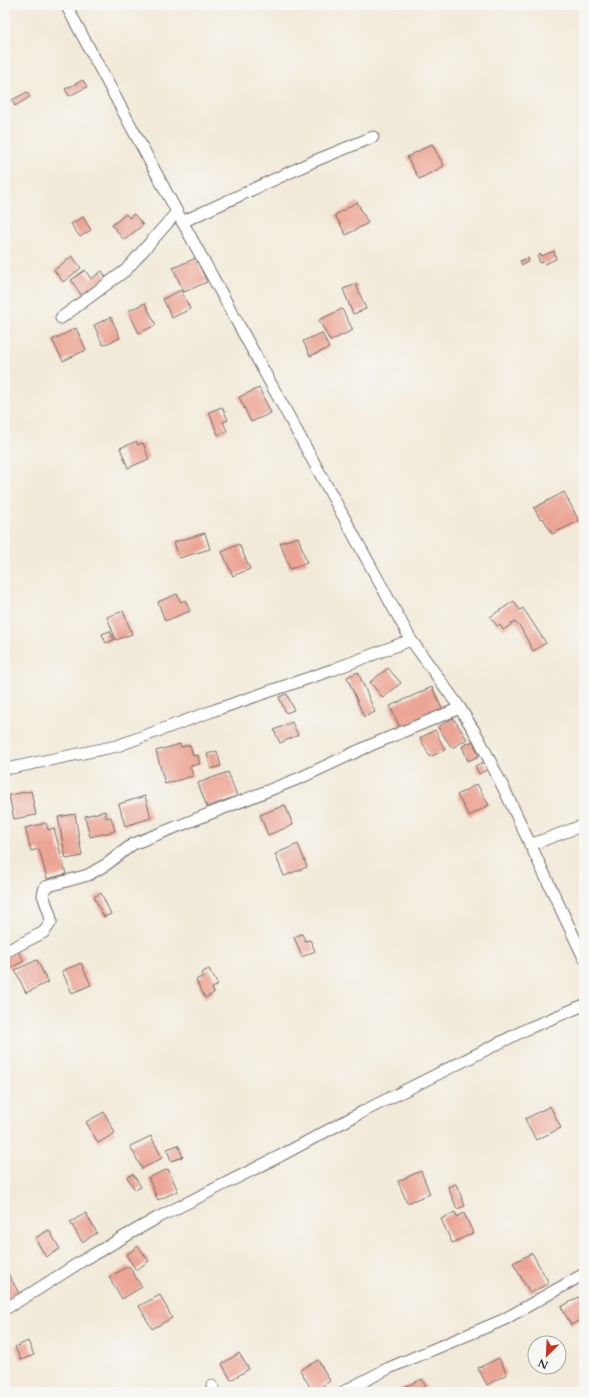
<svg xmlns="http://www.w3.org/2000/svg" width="589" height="1397" viewBox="0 0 589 1397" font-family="Cardo,serif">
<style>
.building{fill:#eca594}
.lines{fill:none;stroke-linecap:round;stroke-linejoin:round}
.street-casing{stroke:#716e68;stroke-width:13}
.street{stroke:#fff;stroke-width:11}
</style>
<rect width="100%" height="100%" fill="#f6f6f2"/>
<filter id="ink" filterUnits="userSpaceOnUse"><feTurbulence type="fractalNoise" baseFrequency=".025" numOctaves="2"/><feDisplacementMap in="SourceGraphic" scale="8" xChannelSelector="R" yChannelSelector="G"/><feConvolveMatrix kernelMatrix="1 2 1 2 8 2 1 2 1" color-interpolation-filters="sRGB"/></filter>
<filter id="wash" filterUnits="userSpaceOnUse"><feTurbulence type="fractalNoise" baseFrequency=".012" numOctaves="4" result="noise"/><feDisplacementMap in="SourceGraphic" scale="16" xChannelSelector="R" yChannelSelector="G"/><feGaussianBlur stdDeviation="0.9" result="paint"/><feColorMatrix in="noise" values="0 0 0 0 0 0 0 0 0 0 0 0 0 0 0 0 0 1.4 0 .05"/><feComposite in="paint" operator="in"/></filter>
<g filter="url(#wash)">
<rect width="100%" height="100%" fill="#f2ead9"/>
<g id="blocks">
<path class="building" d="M 83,80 L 87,87 L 69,96 L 65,89 Z
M 27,92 L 30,97 L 15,106 L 12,100 Z
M 432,144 L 444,166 L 419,179 L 407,157 Z
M 357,202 L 368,223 L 346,235 L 335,215 Z
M 126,214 L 129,218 L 134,214 L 143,225 L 124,240 L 112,225 Z
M 83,217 L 91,230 L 80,237 L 71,224 Z
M 554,251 L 556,259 L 545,264 L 543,262 L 540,263 L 538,257 L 540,254 L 542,256 Z
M 72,256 L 81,268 L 63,282 L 54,270 Z
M 196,258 L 207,282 L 184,292 L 173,268 Z
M 528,258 L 529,261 L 522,265 L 520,261 Z
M 85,270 L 91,279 L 102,271 L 107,279 L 82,296 L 71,280 Z
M 356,284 L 366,309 L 353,314 L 343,289 Z
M 181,290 L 190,309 L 172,318 L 163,299 Z
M 145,303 L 156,325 L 139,333 L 128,311 Z
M 342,309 L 353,330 L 330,341 L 319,320 Z
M 111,317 L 120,338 L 103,345 L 94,325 Z
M 76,328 L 86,350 L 63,361 L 52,340 Z
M 322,333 L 329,348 L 310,356 L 303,341 Z
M 259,388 L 271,413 L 251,422 L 239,397 Z
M 222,407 L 228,420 L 223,422 L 227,431 L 218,435 L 209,412 Z
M 137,441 L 138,445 L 143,443 L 149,459 L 128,468 L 120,448 Z
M 564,492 L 579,521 L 552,534 L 543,518 L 540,519 L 534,508 Z
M 205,533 L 210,549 L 179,558 L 174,542 Z
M 298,537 L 307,563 L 290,569 L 280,543 Z
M 239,544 L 250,569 L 233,576 L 222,552 Z
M 177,594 L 181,602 L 185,600 L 190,611 L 165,621 L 158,602 Z
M 514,601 L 520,610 L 523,608 L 546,643 L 533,651 L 521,628 L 515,622 L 503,630 L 500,625 L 497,626 L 490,617 Z
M 123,611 L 132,634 L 116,640 L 107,617 Z
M 110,631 L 114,640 L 106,643 L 102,634 Z
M 388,668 L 401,683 L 383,698 L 370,682 Z
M 358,672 L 375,712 L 364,717 L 347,677 Z
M 432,687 L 443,711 L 401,730 L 390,706 Z
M 287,694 L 294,710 L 286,713 L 279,697 Z
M 453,718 L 467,739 L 452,748 L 438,727 Z
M 292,722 L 298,735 L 280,743 L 274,730 Z
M 435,730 L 445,750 L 430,757 L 420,738 Z
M 473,741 L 479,756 L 468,761 L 462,746 Z
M 180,744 L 181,747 L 190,745 L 193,756 L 198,755 L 200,764 L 190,766 L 193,776 L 165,784 L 156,751 Z
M 217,751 L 221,766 L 211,769 L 207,754 Z
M 484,762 L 488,769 L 479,774 L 475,766 Z
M 228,772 L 237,796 L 207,807 L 198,783 Z
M 477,784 L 489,805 L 469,816 L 457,795 Z
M 31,791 L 36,815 L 14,819 L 9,795 Z
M 145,796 L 151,818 L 125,826 L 119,804 Z
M 285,805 L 293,825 L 268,835 L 260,815 Z
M 105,811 L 106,818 L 111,817 L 115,831 L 90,837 L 85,816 Z
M 75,814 L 82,856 L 66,859 L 58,817 Z
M 46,823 L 48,830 L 54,828 L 66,874 L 47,879 L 39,849 L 31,851 L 25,828 Z
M 298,844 L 307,867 L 284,876 L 275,854 Z
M 101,893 L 111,914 L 104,917 L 94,897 Z
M 302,934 L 305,941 L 310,940 L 315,951 L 302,957 L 294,937 Z
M 18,951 L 24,961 L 9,969 L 5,962 L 5,958 Z
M 37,960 L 48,982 L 26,993 L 15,970 Z
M 81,963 L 91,985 L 72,993 L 62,971 Z
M 209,969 L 218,985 L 212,988 L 214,993 L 205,998 L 196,980 L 203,976 L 201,973 Z
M 550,1106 L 561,1128 L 536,1140 L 525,1119 Z
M 104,1112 L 115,1133 L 98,1143 L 86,1122 Z
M 151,1136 L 162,1158 L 142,1169 L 130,1146 Z
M 178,1145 L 183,1157 L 171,1161 L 167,1149 Z
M 168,1169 L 178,1191 L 158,1200 L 148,1178 Z
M 421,1171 L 430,1194 L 407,1203 L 398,1181 Z
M 133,1174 L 141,1187 L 135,1190 L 127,1177 Z
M 456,1184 L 465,1206 L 457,1209 L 448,1187 Z
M 455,1212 L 457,1217 L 464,1213 L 473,1233 L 452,1243 L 441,1219 Z
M 86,1213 L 97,1233 L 82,1242 L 70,1222 Z
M 49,1230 L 60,1249 L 46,1257 L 35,1238 Z
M 138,1246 L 149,1261 L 136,1270 L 126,1255 Z
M 532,1253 L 549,1283 L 530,1293 L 513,1263 Z
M 129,1266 L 142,1287 L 122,1299 L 109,1277 Z
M 5,1268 L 20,1295 L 5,1303 Z
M 584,1294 L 584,1318 L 571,1325 L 561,1307 Z
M 160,1295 L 172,1318 L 152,1329 L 139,1306 Z
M 28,1341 L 34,1355 L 21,1360 L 15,1347 Z
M 239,1353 L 249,1369 L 231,1380 L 222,1364 Z
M 499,1358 L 507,1374 L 487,1385 L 478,1368 Z
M 318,1360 L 330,1381 L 313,1392 L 300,1370 Z
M 422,1379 L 428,1392 L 402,1392 L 400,1389 Z
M 273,1388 L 275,1392 L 266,1392 Z"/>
</g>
</g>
<g filter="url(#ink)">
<use href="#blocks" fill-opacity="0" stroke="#716e68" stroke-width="1"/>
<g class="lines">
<defs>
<path id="street" d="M 66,5 L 177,212 L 411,640 L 460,708 L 479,739 L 506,793 L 584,958
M 182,222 L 312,162 L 373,137
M 61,318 L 126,270 L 177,212
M 5,768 L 11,768 L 117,746 L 215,710 L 332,670 L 411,640
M 530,845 L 584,825
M 5,952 L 44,932 L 51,922 L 50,915 L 43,895 L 45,887 L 88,875 L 107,864 L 133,844 L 300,778 L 371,745 L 460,708
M 5,1309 L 35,1291 L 82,1261 L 157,1218 L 280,1156 L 366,1110 L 529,1028 L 584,1005
M 212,1386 L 216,1392
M 343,1392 L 389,1368 L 503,1320 L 584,1274"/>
</defs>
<use href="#street" class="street-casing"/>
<use href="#street" class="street"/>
</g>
</g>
<rect width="589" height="1397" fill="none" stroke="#f6f6f2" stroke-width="20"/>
<g transform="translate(547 1355) rotate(204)"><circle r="19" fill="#f6f6f2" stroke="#a5a5a2"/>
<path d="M0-3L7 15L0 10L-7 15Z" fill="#c8321e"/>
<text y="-6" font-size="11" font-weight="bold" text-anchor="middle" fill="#2b2b2b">N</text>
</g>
</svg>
